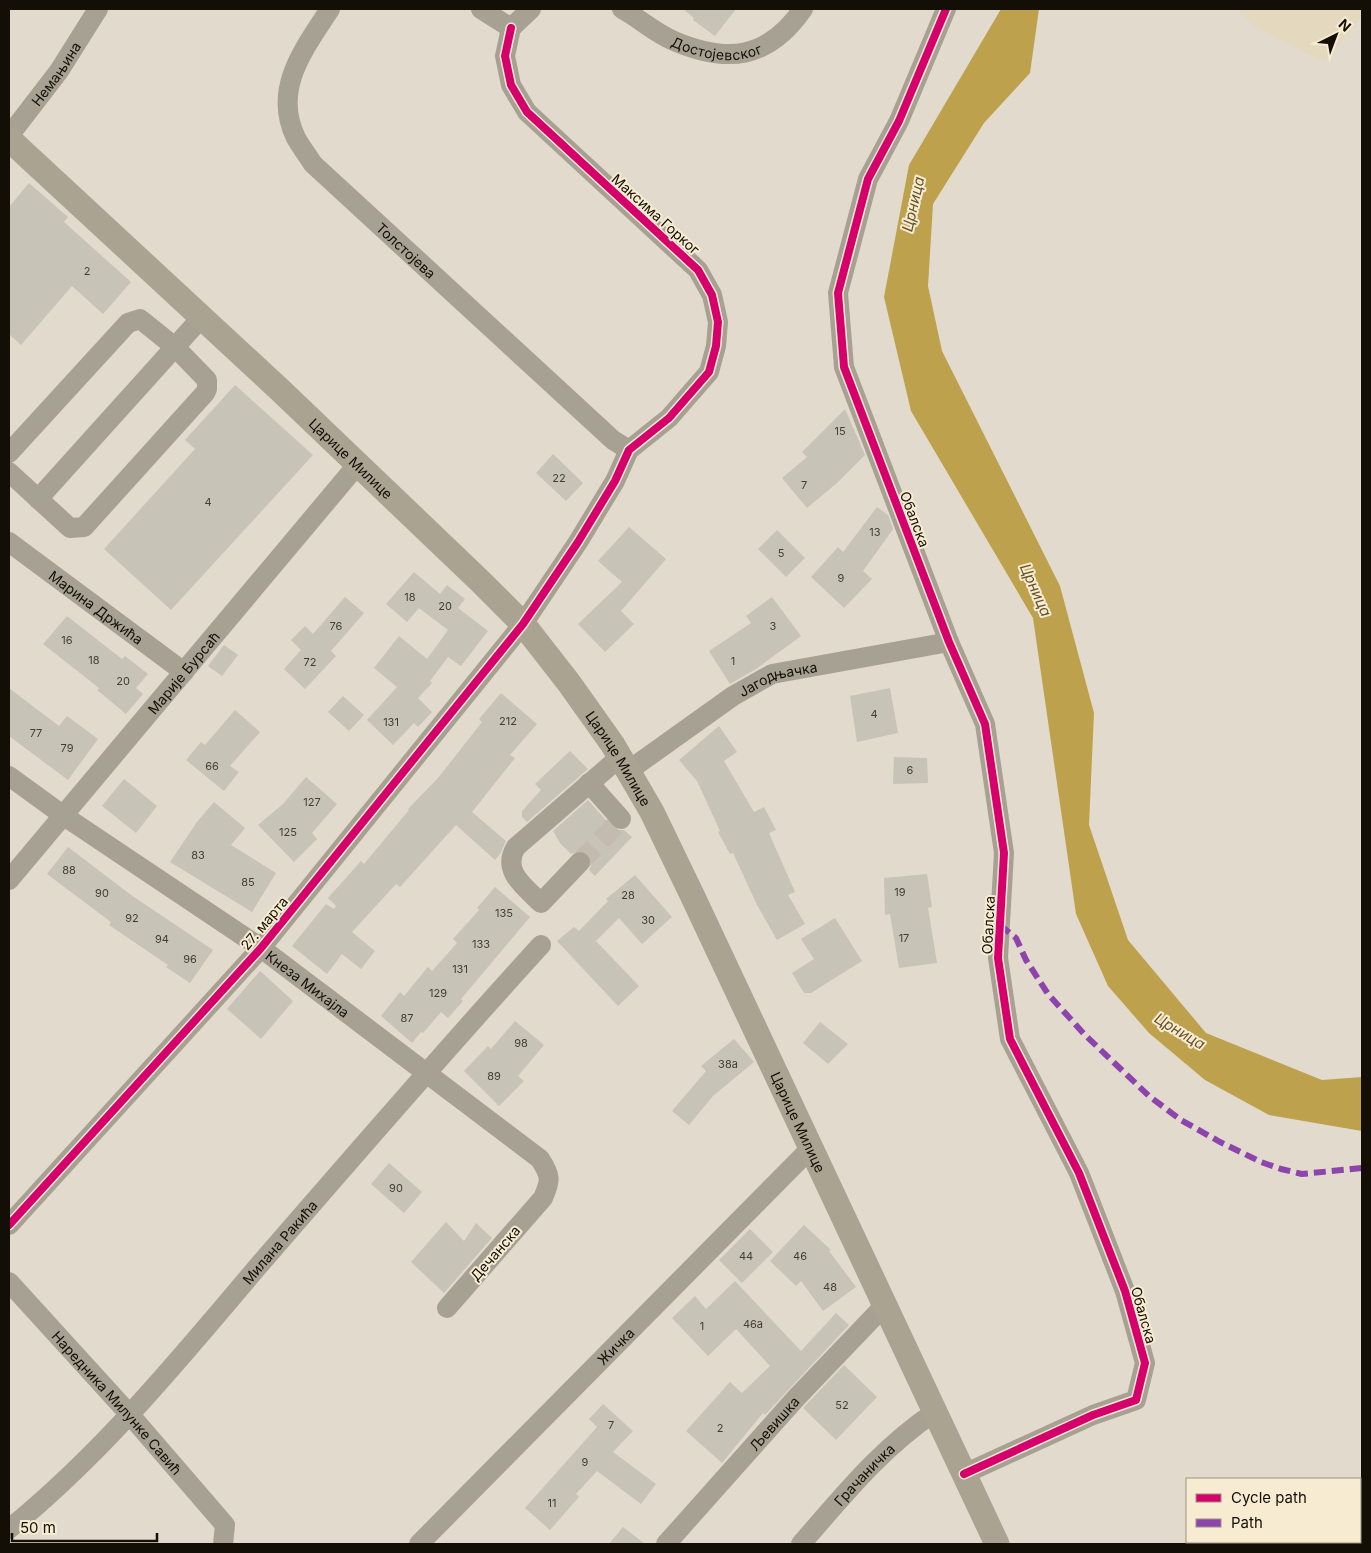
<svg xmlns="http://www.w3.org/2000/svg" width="1371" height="1553" viewBox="0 0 1371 1553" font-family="Inter,sans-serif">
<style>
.built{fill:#e4d8bf}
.water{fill:#bea14c}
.building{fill:#c7c3b7}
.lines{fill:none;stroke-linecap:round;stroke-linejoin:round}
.minor-tunnel{stroke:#c3bcae;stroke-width:20;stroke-dasharray:20 10;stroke-linecap:butt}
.minor{stroke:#a7a193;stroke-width:20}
.major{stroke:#aaa392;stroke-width:25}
.quiet{stroke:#8e44ad;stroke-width:6;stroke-dasharray:12 6;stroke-linecap:butt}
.cycleway-casing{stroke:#f7ebd1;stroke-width:11}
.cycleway{stroke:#d6006c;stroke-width:8}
.labels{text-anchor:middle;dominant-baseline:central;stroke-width:4;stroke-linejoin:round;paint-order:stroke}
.number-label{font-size:11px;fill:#423e35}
.street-label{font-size:14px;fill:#130f07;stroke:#f7ebd1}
.water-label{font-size:15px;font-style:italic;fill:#65542a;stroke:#f7ebd1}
</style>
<rect width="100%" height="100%" fill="#e2dacc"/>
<path class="built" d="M 1236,9 L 1362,9 L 1362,17 L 1324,62 L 1255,27 Z"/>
<path class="water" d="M 1001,9 L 1039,9 L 1030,73 L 984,123 L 933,204 L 928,286 L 942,351 L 1060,586 L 1094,713 L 1089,825 L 1128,940 L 1206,1033 L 1322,1080 L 1362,1077 L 1362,1131 L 1269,1115 L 1205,1080 L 1149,1033 L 1108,986 L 1076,914 L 1033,618 L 911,411 L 884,297 L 909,165 Z"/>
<path class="building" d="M 683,9 L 736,9 L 715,36 L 693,20 L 694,18 Z
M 29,183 L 68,217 L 64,222 L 131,282 L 103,314 L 72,286 L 21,345 L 9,334 L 9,207 Z
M 235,385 L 313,455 L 171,610 L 104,549 L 195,449 L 185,440 Z
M 845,409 L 865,455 L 837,483 L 807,508 L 782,478 L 807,457 L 802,452 Z
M 553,454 L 583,483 L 566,501 L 536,473 Z
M 877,507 L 888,515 L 893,529 L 863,571 L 872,579 L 844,608 L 811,577 L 838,547 L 843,552 Z
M 629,527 L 666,559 L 621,611 L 634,624 L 605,652 L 578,624 L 622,582 L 598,561 Z
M 777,530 L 805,558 L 786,577 L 758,549 Z
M 414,572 L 440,594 L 447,585 L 465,599 L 458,608 L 488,631 L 461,666 L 448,657 L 430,681 L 432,683 L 418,698 L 432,712 L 418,727 L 414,723 L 393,745 L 367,720 L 397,687 L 374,668 L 399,636 L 427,659 L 448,630 L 419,608 L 407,622 L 386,604 Z
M 345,597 L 364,613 L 331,651 L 336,656 L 305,689 L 284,669 L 301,650 L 291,640 L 305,626 L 313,634 Z
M 772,597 L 801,636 L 756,669 L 730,684 L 709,651 L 751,623 L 746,616 Z
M 67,616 L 122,659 L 125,656 L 148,674 L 136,688 L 143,694 L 126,714 L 97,690 L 99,688 L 43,644 Z
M 224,645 L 238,655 L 222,676 L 208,666 Z
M 9,688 L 59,726 L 67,716 L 98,739 L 68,780 L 9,736 Z
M 890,688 L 898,733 L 857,742 L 850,696 Z
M 501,693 L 537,724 L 510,755 L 515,758 L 472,812 L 506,841 L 500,854 L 495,860 L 456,825 L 400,887 L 396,884 L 352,932 L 375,951 L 361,969 L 342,954 L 327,974 L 292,946 L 326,904 L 334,909 L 336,906 L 328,898 L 361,861 L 364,864 L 409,810 L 408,809 L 438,778 L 482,722 L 479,719 Z
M 343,696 L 364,715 L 349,731 L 328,712 Z
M 235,710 L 260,732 L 230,766 L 239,772 L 224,791 L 186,760 L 201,742 L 205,745 Z
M 719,726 L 737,752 L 724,761 L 754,812 L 764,807 L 776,830 L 769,833 L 795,892 L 788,895 L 805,924 L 777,940 L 757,905 L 733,853 L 730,854 L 718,832 L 720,831 L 697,781 L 679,760 Z
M 570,751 L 588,769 L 527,822 L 522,817 L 522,811 L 541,790 L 535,784 Z
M 894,757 L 927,758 L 928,783 L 893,784 Z
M 306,777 L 337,804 L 312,833 L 317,839 L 294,862 L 258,825 L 283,804 Z
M 124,779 L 157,806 L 136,833 L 102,806 Z
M 588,800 L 612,827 L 618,830 L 624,830 L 632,837 L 595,876 L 589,870 L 592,864 L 588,854 L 582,850 L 571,854 L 560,843 L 553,831 Z
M 214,802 L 245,828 L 231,845 L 276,873 L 252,912 L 170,862 L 197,822 Z
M 68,847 L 131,895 L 213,950 L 190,983 L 166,967 L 168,965 L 109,925 L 111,922 L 47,874 Z
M 927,874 L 932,907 L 928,908 L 937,963 L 899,968 L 890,914 L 885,915 L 884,878 Z
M 635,875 L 672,917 L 642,944 L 619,918 L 596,941 L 639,986 L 618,1006 L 557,941 L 574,927 L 579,931 L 608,901 L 606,899 Z
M 495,887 L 530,917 L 461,999 L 463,1001 L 448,1018 L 441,1012 L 423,1033 L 421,1032 L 412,1043 L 381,1016 L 400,992 L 404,996 L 428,967 L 432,971 L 457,943 L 453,939 L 479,910 L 477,908 Z
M 835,918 L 862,961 L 811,993 L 804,993 L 792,973 L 814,959 L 801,939 Z
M 260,971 L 293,1001 L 261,1039 L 227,1009 Z
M 515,1021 L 544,1045 L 518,1076 L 524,1081 L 499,1106 L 464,1071 L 488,1046 L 491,1049 Z
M 820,1022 L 848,1044 L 828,1064 L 803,1043 Z
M 734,1039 L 754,1062 L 713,1096 L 689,1125 L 672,1111 L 706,1071 L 701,1066 Z
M 389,1163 L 422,1192 L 404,1213 L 371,1184 Z
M 446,1222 L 464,1241 L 476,1223 L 492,1238 L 444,1293 L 411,1262 Z
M 804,1225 L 831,1250 L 829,1251 L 856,1287 L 823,1311 L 801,1281 L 796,1286 L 770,1261 Z
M 750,1229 L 773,1252 L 742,1283 L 719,1260 Z
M 735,1281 L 801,1351 L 836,1313 L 849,1325 L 765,1415 L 763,1413 L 722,1463 L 686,1431 L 730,1382 L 742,1393 L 770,1366 L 736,1329 L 708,1356 L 672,1318 L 695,1296 L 706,1309 Z
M 844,1365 L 877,1397 L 836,1440 L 803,1408 Z
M 603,1404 L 633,1431 L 613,1452 L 656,1484 L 641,1504 L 597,1471 L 576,1494 L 579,1497 L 550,1530 L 525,1508 L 597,1427 L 589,1419 Z
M 623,1527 L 645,1544 L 609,1544 Z"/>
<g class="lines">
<path class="minor-tunnel" d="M 580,862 L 615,826"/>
<g class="minor">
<path id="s1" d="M 330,9 C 304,49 272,89 296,138 C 301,147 308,156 313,164 L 613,440 L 629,450"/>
<path d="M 481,9 L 511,28"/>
<path id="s2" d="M 622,9 C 639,18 655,33 674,41 C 728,64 768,59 803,9"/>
<path d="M 946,9 L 899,121 L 868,179 L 838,293 L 844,367 L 949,642 L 985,724 L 1004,853 L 998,958 L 1010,1039 L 1079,1173 L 1125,1291 L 1145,1363 L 1136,1400 L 1093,1415 L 964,1474"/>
<path d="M 511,28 L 531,9"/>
<path id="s3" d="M 9,136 L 59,71 L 98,9"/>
<path d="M 9,453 L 128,323 L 140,319 L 175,347 L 207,380 L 207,389 L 205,393 L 84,527 L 70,528 L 9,472"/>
<path d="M 38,499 L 202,317"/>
<path id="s4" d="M 9,542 L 184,672"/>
<path id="s5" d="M 628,771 L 733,696 L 772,674 L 949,642"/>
<path id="s6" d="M 9,776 L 64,816 L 261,948 L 540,1159 C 551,1176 551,1180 543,1198 L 447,1308"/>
<path d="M 589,783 L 621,819"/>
<path d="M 580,862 L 541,903 C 525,887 501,871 516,847 L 620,757"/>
<path id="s7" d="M 9,880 L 358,464"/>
<path d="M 9,1225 L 261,948 L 523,624 L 578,542 L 615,481 L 629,450 L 669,418 L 709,372 L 716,346 L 718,322 L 712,295 L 698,270 L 527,112 L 511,85 L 505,56 L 511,28"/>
<path id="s8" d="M 9,1282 L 131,1416 L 225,1525 L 223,1544"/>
<path id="s9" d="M 9,1529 C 104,1452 181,1357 260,1264 C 353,1157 445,1050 541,945"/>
<path id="s10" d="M 419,1544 L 811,1148"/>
<path id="s11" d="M 666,1544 L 797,1397 L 885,1305"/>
<path id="s12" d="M 801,1544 C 842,1497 882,1447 935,1412"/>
</g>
<path class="major" id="s13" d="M 9,139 L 279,389 L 480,581 L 523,624 L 569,683 L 613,745 L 652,812 L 693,897 L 997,1544"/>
<path class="quiet" d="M 1000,925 L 1016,938 L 1026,960 L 1048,994 L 1085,1035 L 1149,1096 L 1181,1120 L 1220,1142 L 1261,1162 L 1281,1169 L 1302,1174 L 1362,1168"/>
<defs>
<path id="cycleway" d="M 946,9 L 899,121 L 868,179 L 838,293 L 844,367 L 949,642 L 985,724 L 1004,853 L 998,958 L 1010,1039 L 1079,1173 L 1125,1291 L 1145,1363 L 1136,1400 L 1093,1415 L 964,1474
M 9,1225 L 261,948 L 523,624 L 578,542 L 615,481 L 629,450 L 669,418 L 709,372 L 716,346 L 718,322 L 712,295 L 698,270 L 527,112 L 511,85 L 505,56 L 511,28"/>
</defs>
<use href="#cycleway" class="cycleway-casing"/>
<use href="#cycleway" class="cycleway"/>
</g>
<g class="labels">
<g class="number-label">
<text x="87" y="271">2</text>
<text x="840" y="431">15</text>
<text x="559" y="478">22</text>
<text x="804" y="485">7</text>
<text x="208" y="502">4</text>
<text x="875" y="532">13</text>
<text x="781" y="553">5</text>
<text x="841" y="578">9</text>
<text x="410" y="597">18</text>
<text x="445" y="606">20</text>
<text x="336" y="626">76</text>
<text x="773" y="626">3</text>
<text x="67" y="640">16</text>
<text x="94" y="660">18</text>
<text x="733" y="661">1</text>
<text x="310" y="662">72</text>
<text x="123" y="681">20</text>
<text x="874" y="714">4</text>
<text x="508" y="721">212</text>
<text x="391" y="722">131</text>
<text x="36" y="733">77</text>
<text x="67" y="748">79</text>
<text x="212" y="766">66</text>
<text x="910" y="770">6</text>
<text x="312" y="802">127</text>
<text x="288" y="832">125</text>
<text x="198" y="855">83</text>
<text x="69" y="870">88</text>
<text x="248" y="882">85</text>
<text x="900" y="892">19</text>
<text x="102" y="893">90</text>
<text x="628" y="895">28</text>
<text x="504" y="913">135</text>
<text x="132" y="918">92</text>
<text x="648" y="920">30</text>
<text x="904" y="938">17</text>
<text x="162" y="939">94</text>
<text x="481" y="944">133</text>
<text x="190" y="959">96</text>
<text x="460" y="969">131</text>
<text x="438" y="993">129</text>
<text x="407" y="1018">87</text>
<text x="521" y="1043">98</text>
<text x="728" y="1064">38a</text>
<text x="494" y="1076">89</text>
<text x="396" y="1188">90</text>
<text x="746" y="1256">44</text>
<text x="800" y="1256">46</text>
<text x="830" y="1287">48</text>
<text x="753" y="1324">46a</text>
<text x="702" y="1326">1</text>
<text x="842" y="1405">52</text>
<text x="611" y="1425">7</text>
<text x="720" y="1428">2</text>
<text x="585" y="1462">9</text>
<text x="552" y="1503">11</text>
</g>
<g class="street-label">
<text stroke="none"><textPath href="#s2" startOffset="105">Достојевског</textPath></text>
<text stroke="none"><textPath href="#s3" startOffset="78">Немањина</textPath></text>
<text transform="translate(656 214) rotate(42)">Максима Горког</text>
<text stroke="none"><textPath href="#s1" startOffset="299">Толстојева</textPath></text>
<text stroke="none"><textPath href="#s13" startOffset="468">Царице Милице</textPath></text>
<text transform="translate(915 519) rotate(69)">Обалска</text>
<text stroke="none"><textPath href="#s4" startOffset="109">Марина Држића</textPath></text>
<text stroke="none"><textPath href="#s7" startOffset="271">Марије Бурсаћ</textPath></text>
<text stroke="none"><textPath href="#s5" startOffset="178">Јагодњачка</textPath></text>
<text stroke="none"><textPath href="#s13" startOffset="872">Царице Милице</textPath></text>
<text transform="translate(264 923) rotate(-50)">27. марта</text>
<text transform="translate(988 925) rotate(-87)">Обалска</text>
<text stroke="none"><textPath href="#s6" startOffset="364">Кнеза Михајла</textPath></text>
<text stroke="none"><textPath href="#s13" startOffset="1278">Царице Милице</textPath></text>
<text stroke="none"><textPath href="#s9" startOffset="395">Милана Ракића</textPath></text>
<text transform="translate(495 1253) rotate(-49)">Дечанска</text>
<text transform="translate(1144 1315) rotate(74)">Обалска</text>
<text stroke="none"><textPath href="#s10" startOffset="279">Жичка</textPath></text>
<text stroke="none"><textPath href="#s8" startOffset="162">Наредника Милунке Савић</textPath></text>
<text stroke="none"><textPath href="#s11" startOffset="162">Љевишка</textPath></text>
<text stroke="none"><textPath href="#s12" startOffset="94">Грачаничка</textPath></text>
</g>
<g class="water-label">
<text transform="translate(913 204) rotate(-77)">Црница</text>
<text transform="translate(1036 590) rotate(66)">Црница</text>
<text transform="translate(1180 1031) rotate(31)">Црница</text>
</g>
</g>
<rect width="1371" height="1553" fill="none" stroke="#130f07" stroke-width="20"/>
<rect x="1186" y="1478" width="175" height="65" fill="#f7ebd1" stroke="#9c9380"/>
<rect x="1196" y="1494" width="25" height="8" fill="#d6006c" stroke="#9c9380"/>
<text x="1231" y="1503" font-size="15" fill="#130f07">Cycle path</text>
<rect x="1196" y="1519" width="25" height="8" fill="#8e44ad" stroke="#9c9380"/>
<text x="1231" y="1528" font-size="15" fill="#130f07">Path</text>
<g transform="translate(1336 35) rotate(42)" stroke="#f7ebd1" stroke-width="4" paint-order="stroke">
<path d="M0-4L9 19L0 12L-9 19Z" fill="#130f07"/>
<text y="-8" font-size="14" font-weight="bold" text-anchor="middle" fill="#130f07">N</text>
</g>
<path d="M12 1533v8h145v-8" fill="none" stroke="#130f07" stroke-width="2.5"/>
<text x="20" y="1533" font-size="15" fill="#130f07" stroke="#f7ebd1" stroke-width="4" paint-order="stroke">50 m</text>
</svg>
